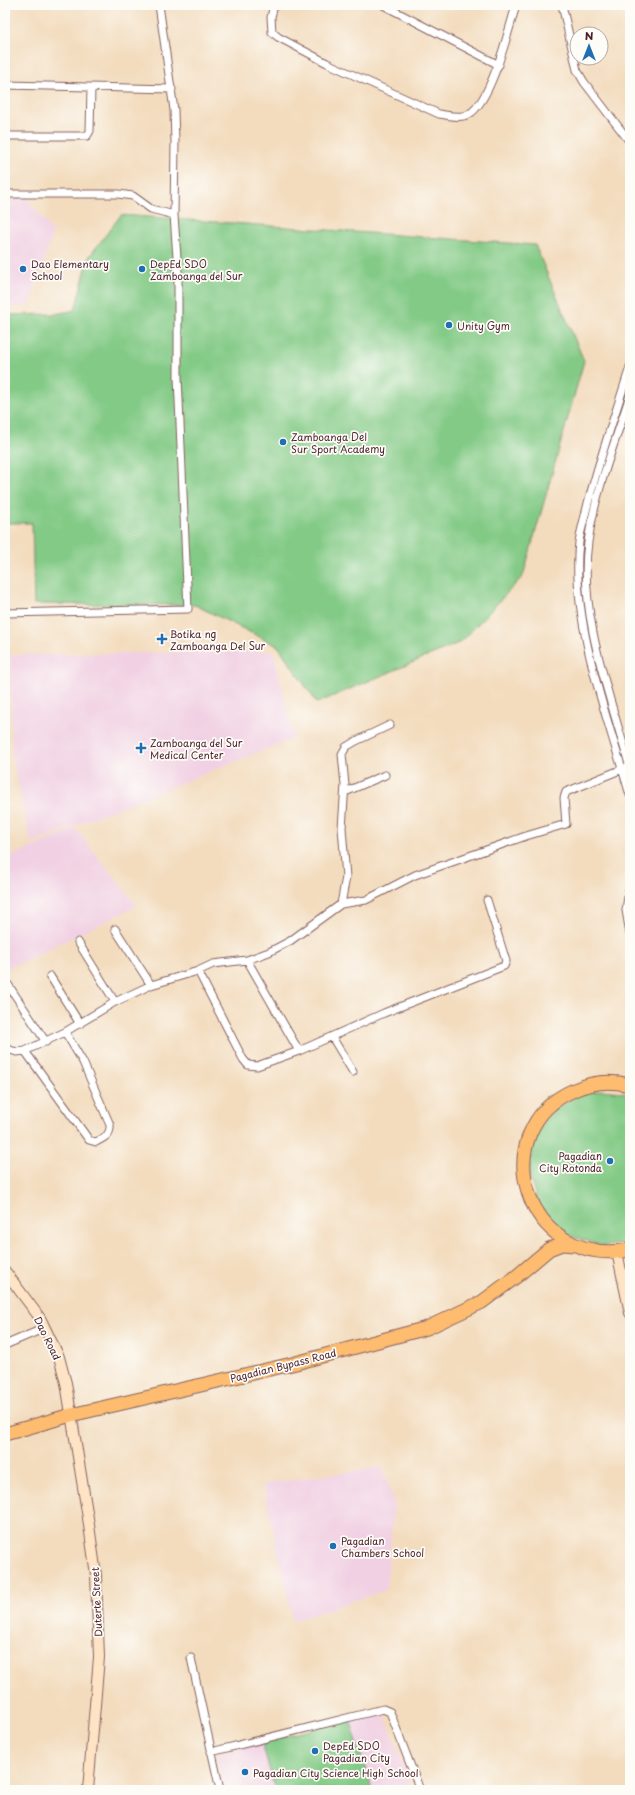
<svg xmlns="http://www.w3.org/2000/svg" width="635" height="1795" viewBox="0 0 635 1795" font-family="'Playpen Sans',sans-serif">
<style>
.built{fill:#f1d0e3}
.green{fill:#83ca86;stroke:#667458}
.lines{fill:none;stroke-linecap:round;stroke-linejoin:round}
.street-casing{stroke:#85615e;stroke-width:9}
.secondary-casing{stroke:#85615e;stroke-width:12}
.highway-casing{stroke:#85615e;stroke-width:15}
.street{stroke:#fff;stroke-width:7}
.secondary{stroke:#fee4c5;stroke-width:10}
.highway{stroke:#fdbc6f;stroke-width:13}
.poi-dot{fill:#1f6fb2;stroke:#fdfcf7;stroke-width:1.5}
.labels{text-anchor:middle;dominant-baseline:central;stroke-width:3.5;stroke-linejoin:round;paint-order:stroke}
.poi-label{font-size:10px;fill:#4a1f2b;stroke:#fdfcf7;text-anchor:start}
.street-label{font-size:10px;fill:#4a1f2b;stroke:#fdfcf7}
</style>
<rect width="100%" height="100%" fill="#fdfcf7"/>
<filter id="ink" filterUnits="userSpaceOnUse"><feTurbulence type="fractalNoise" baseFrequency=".025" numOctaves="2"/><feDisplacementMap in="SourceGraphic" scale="8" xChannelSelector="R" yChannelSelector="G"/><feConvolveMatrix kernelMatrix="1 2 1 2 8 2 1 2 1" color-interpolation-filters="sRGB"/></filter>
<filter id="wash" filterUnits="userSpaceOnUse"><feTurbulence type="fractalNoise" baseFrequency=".012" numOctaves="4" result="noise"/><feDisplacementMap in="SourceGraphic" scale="16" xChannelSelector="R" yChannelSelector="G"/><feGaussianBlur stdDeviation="0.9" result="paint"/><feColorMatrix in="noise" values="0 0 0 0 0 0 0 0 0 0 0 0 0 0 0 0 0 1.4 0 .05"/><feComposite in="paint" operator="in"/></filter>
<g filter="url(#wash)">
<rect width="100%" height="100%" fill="#f3dcbe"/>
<path class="built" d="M 23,193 L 53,232 L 29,306 L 5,308 L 5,206 Z
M 273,651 L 294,738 L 31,843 L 12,757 L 10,655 Z
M 75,828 L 137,906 L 5,970 L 5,859 Z
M 382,1467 L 394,1503 L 386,1590 L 293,1621 L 263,1484 Z
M 384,1712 L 413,1790 L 372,1790 L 350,1720 Z
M 262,1742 L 275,1790 L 224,1790 L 215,1755 Z"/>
<path class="green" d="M 121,215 L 535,245 L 584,361 L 523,576 L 461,642 L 317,703 L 278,646 L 195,605 L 34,604 L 32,523 L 5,523 L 5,315 L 55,314 L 75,310 L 89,257 Z
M 602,1090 L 630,1093 L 630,1243 L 603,1246 L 567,1235 L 540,1209 L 529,1175 L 533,1140 L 542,1124 L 554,1110 L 576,1096 Z
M 350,1720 L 372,1790 L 275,1790 L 262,1742 Z"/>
</g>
<g filter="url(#ink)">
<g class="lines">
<defs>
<path id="street" d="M 274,5 L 271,17 L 272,32 L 278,37 L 327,63 L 439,114 C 447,115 461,119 469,114 C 491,102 509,29 516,5
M 383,5 L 499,65
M 562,5 L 577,70 L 584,82 L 630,142
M 5,85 L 172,89
M 5,136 L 87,136 L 90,131 L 91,88
M 5,194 L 118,194 L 133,196 L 151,209 L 174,215
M 630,367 C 616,412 600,457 588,503 C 585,516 581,529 579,542 C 570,619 608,720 630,795
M 630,395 C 615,443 595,492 588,542 C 578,614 611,698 630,768
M 5,613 L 188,609 L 178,377 L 178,272 L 174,215 L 175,142 L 174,110 L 159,5
M 345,792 L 385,775
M 630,884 L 626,910 L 630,934
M 341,904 L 346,877 L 342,828 L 345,785 L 342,754 L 346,747 L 356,741 L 390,725
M 115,929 L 151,985
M 78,942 L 115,1002
M 247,960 L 299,1051
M 198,971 L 243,1059 L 248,1065 L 257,1066 L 299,1051 L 384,1013 L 504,966 L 506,961 L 487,900
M 50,976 L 80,1024
M 5,980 L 46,1042
M 332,1037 L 353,1072
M 5,1046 L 10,1050 L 17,1052 L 25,1051 L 65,1032 L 115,1002 L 151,985 L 198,971 L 213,964 L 247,960 L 269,952 L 290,941 L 341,904 L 366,900 L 415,875 L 526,836 L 566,824 L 564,798 L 566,792 L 630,766
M 25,1051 L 89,1140 L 96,1142 C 104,1138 111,1135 110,1125 L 83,1062 L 65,1032
M 5,1345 L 45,1328
M 191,1658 L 220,1790
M 211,1752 L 383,1709 L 390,1712 L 420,1790"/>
<path id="secondary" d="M 617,1252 L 630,1313
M 5,1271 L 40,1318 L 59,1357 L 66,1383 L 88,1518 L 96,1575 L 99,1657 L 88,1790"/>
<path id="highway" d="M 630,1085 C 611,1080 592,1082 574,1090 C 484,1129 523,1269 630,1250
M 5,1434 L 71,1415 L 292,1364 L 427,1328 L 482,1302 L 517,1276 L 549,1249 L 562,1244 L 575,1245"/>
</defs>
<use href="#street" class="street-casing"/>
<use href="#secondary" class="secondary-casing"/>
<use href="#highway" class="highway-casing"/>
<use href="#street" class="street"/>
<use href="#secondary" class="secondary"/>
<use href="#highway" class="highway"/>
</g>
</g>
<g class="poi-dot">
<circle cx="23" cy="269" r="4"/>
<circle cx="142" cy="269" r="4"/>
<circle cx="449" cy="325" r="4"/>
<circle cx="283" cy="442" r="4"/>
<path d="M160 633h4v4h4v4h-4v4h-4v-4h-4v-4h4z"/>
<path d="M139 742h4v4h4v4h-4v4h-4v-4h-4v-4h4z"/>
<circle cx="610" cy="1161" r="4"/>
<circle cx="333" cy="1546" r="4"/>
<circle cx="315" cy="1751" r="4"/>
<circle cx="245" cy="1772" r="4"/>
</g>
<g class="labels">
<g class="poi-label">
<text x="31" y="263">Dao Elementary<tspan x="31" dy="12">School</tspan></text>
<text x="150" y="263">DepEd SDO<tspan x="150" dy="12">Zamboanga del Sur</tspan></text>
<text x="457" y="325">Unity Gym</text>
<text x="291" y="436">Zamboanga Del<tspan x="291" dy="12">Sur Sport Academy</tspan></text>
<text x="170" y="633">Botika ng<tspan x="170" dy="12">Zamboanga Del Sur</tspan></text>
<text x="150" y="742">Zamboanga del Sur<tspan x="150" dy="12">Medical Center</tspan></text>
<text x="602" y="1155" text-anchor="end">Pagadian<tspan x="602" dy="12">City Rotonda</tspan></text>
<text x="341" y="1540">Pagadian<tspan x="341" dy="12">Chambers School</tspan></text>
<text x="323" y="1745">DepEd SDO<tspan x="323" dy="12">Pagadian City</tspan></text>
<text x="253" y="1772">Pagadian City Science High School</text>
</g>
<g class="street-label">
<text transform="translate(48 1338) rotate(64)">Dao Road</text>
<text transform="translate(283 1365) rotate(-14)">Pagadian Bypass Road</text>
<text transform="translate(96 1602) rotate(-93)">Duterte Street</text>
</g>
</g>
<rect width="635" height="1795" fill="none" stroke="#fdfcf7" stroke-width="20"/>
<g transform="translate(589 46)"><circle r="19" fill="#fdfcf7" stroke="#b5a4a5"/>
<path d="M0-3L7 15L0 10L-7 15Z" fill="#1f6fb2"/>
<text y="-6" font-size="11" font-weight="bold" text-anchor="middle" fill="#4a1f2b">N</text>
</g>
</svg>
